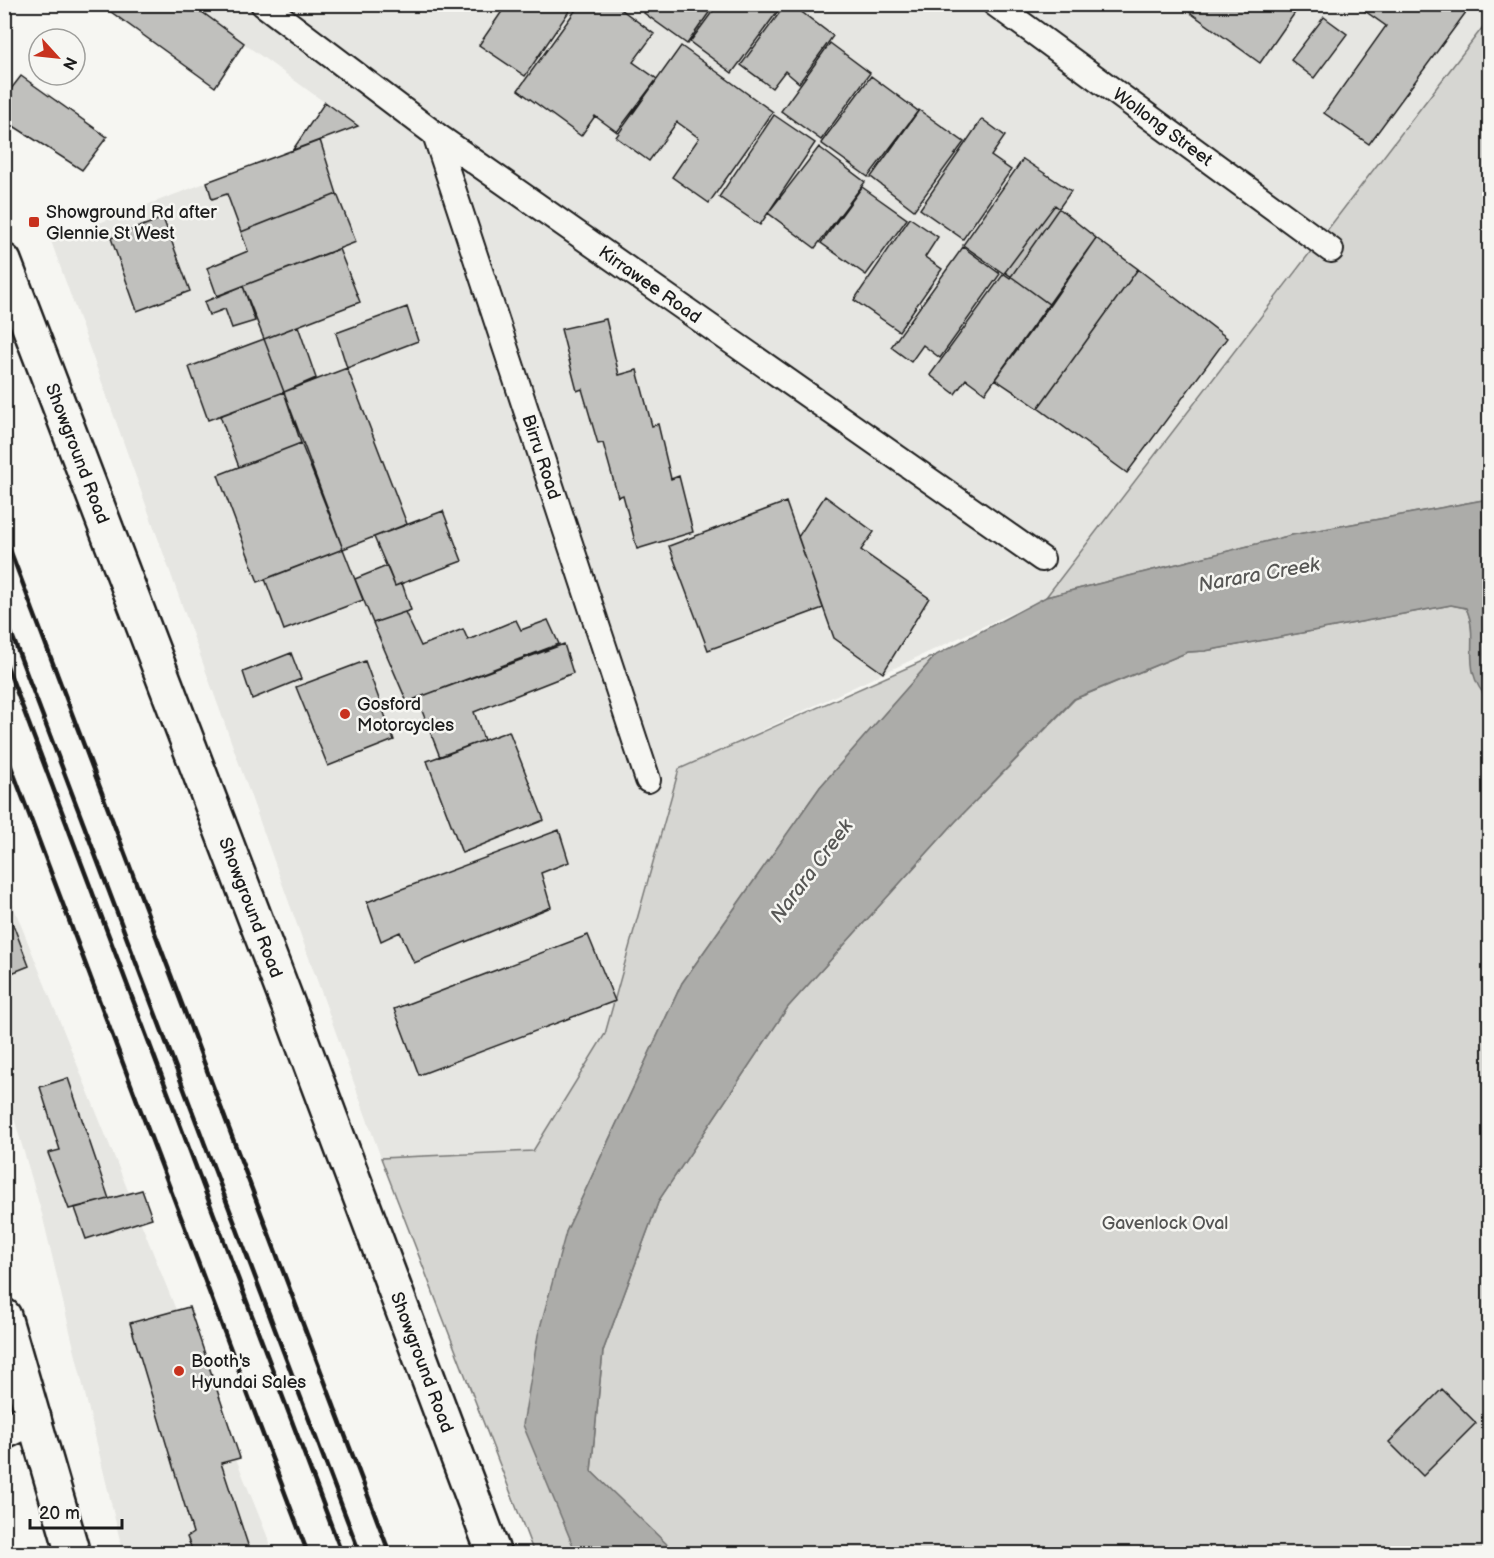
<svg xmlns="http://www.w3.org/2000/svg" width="1494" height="1558" viewBox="0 0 1494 1558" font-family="'Balsamiq Sans',sans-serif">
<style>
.built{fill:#e6e6e2}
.green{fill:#d6d6d2;stroke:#797977;stroke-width:1.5}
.water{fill:#acaca9;stroke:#727271;stroke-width:1.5}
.building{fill:#c0c0bd;stroke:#1c1c1c;stroke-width:1.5}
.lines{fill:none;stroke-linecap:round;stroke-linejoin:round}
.street-casing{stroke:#1c1c1c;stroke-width:28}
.secondary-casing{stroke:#1c1c1c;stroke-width:38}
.primary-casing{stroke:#1c1c1c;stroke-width:38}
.street{stroke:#f6f6f2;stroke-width:24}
.secondary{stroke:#f6f6f2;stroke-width:33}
.primary{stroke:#f6f6f2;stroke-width:33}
.rail{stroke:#1c1c1c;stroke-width:4.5}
.poi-dot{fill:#c8321e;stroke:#f6f6f2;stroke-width:2}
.labels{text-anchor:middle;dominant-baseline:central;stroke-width:5;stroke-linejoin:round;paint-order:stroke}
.street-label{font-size:18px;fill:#1c1c1c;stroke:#f6f6f2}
.poi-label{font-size:18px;fill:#1c1c1c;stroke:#f6f6f2;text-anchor:start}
.park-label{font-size:18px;fill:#545453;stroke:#f6f6f2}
.water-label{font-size:20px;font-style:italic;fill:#565654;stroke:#f6f6f2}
</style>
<rect width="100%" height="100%" fill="#f6f6f2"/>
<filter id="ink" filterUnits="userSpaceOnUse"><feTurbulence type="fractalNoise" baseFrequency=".0167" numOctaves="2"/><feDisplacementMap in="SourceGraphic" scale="12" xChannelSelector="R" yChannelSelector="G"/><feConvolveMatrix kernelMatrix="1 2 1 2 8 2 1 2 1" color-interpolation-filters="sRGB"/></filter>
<g filter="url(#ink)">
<path class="built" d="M 191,5 L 1489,5 L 1489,19 L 1046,597 L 679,769 L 605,1034 L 533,1151 L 381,1158 L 51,241 L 357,126 Z
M 4,883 L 274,1553 L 123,1553 L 42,1214 L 5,1087 Z"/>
<path class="green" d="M 1489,19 L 1489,499 L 1292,535 L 1046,597 Z
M 1451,605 L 1466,608 C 1481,640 1459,669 1490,700 L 1489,1553 L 673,1552 L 591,1471 L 603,1351 L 659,1200 L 788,1007 L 955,822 L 1075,699 L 1188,652 L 1205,651 Z
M 936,655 L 820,787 L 682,983 L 566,1232 L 574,1548 L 579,1553 L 534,1553 L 381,1158 L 533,1151 L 605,1034 L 679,769 Z"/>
<path class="water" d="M 1489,499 L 1489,700 C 1458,669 1481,639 1466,608 L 1451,605 L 1205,651 L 1188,652 L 1074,699 L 955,822 L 788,1007 L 659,1200 L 603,1351 L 591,1471 L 676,1553 L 579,1553 L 574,1548 L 523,1425 L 538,1335 L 566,1232 L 682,983 L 820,787 L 936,655 L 1046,597 L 1292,535 Z"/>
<path class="building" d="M 100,4 L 191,4 L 244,43 L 215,87 Z
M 507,4 L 574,4 L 525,76 L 479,45 Z
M 580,4 L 614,4 L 654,34 L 633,62 L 657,79 L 617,132 L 595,116 L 581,136 L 518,90 Z
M 634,4 L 648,4 L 643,11 Z
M 650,4 L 715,4 L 687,44 L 644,13 Z
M 718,4 L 783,4 L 732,73 L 690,42 Z
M 786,4 L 791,4 L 833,36 L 799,83 L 785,71 L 772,88 L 741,65 Z
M 1193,4 L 1301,4 L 1260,63 L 1188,11 Z
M 1355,4 L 1472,4 L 1369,144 L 1324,113 L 1386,26 Z
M 1324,17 L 1347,34 L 1314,78 L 1291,60 Z
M 830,43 L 870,73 L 821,140 L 781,111 Z
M 681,46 L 773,112 L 709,203 L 672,177 L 699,138 L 677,122 L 649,161 L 616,137 Z
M 21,76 L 107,137 L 82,170 L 4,120 L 4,98 Z
M 871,76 L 918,111 L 868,177 L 821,143 Z
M 325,102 L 358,126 L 292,151 Z
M 919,110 L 964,142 L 914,210 L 871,177 Z
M 774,115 L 815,143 L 760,225 L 719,197 Z
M 982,119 L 1005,136 L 991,156 L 1011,170 L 963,239 L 920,209 Z
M 320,140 L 337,194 L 241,232 L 227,194 L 212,199 L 207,182 Z
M 819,147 L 865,182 L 815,248 L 768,213 Z
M 1023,159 L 1071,191 L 1010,278 L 963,245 Z
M 862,187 L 907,219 L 866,275 L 821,243 Z
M 337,194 L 356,242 L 217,296 L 207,268 L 248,251 L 241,232 Z
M 1055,205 L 1096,238 L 1050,305 L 1005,272 Z
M 163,218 L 190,291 L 137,311 L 111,238 Z
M 910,218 L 938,237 L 925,257 L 942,269 L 899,331 L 854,300 Z
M 1096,238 L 1138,269 L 1038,408 L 995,379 Z
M 963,247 L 1000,274 L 940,358 L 923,345 L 911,362 L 891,347 Z
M 339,249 L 360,302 L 264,339 L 243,286 Z
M 1138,269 L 1227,338 L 1127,473 L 1038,408 Z
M 1005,272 L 1050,305 L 985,393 L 966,379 L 955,394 L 930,375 Z
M 243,286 L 255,321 L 232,328 L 225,309 L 209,315 L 204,302 Z
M 407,307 L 418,341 L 347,368 L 336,333 Z
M 606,319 L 619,375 L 637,370 L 652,426 L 658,424 L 671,479 L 679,476 L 693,532 L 637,549 L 623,495 L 618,497 L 603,443 L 598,444 L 582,389 L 577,391 L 561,329 Z
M 298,326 L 316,378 L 284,392 L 264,339 Z
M 264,339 L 284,392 L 208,420 L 189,367 Z
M 347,368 L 407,524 L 343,549 L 284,392 Z
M 284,392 L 301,443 L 239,467 L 220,416 Z
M 301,443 L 343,549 L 258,582 L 218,475 Z
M 825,496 L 874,532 L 861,550 L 929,598 L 883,673 L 834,638 L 798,537 Z
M 786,502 L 823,608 L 708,650 L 669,546 Z
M 443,511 L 462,561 L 395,586 L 374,537 Z
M 343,549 L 363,600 L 284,630 L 265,579 Z
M 387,566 L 395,586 L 402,583 L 411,610 L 373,623 L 355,579 Z
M 405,612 L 421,646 L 463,629 L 468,640 L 516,620 L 521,630 L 548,620 L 559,644 L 407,702 L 373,623 Z
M 564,644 L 573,673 L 474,712 L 484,740 L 440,757 L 417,698 Z
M 291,653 L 301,679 L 252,699 L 243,672 Z
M 365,661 L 394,740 L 328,766 L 296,687 Z
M 509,731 L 544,820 L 462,853 L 427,761 Z
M 559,830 L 569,862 L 541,873 L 551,907 L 414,963 L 400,932 L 381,941 L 367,902 Z
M 4,901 L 29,966 L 9,974 L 4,960 Z
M 588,935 L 615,1001 L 419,1075 L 394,1009 Z
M 68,1078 L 109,1199 L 69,1209 L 48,1153 L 60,1150 L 40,1087 Z
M 142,1190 L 152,1218 L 86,1239 L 75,1208 Z
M 189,1307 L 240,1458 L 221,1463 L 251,1554 L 194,1554 L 187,1537 L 193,1533 L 130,1323 Z
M 1442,1389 L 1476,1423 L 1423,1476 L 1389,1442 Z"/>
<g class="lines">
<defs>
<g id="street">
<path id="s1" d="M 263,4 L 435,134 L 1042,559"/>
<path id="s2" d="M 995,4 L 1331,250"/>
<path id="s3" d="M 435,134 L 648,780"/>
</g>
<g id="secondary">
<path id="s4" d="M 4,261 L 295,1023 L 494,1554"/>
<path d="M 4,1432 L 34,1418"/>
</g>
<path id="primary" d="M 4,1316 L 73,1554"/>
</defs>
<use href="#street" class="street-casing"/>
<use href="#secondary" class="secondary-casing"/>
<use href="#primary" class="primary-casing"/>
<use href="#street" class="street"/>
<use href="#secondary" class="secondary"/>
<use href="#primary" class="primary"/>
<path class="rail" d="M 4,534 L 390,1554
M 4,614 L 360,1554
M 4,658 L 342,1554
M 4,748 L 308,1554"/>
</g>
</g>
<g class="poi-dot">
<rect x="28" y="216" width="12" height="12" rx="3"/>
<circle cx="345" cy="714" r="6"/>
<circle cx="179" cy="1371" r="6"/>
</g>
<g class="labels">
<g class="street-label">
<text stroke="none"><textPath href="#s2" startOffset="208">Wollong Street</textPath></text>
<text stroke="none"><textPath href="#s1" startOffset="478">Kirrawee Road</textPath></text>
<text stroke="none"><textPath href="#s4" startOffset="206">Showground Road</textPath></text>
<text stroke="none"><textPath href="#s3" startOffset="340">Birru Road</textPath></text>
<text stroke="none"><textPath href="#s4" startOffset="692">Showground Road</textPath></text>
<text stroke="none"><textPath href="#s4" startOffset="1178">Showground Road</textPath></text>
</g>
<g class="poi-label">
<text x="46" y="212">Showground Rd after<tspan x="46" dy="21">Glennie St West</tspan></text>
<text x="357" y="704">Gosford<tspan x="357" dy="21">Motorcycles</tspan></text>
<text x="191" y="1361">Booth's<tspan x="191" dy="21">Hyundai Sales</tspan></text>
</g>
<g class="park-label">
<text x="1165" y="1223">Gavenlock Oval</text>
</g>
<g class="water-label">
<text transform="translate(1259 575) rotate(-10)">Narara Creek</text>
<text transform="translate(812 871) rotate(-53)">Narara Creek</text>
</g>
</g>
<rect width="1494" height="1558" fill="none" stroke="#f6f6f2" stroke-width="24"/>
<rect x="12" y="12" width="1470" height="1534" fill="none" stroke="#1c1c1c" stroke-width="2" filter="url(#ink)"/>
<g transform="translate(57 57) rotate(117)"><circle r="28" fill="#f6f6f2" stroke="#9f9f9c" stroke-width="1.5"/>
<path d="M0-4.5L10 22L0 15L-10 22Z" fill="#c8321e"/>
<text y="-9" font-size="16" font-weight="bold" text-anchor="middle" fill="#1c1c1c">N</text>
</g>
<path d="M30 1519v9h92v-9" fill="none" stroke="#1c1c1c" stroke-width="3"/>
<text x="39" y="1519" font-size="18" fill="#1c1c1c" stroke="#f6f6f2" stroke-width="4.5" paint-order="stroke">20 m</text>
</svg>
